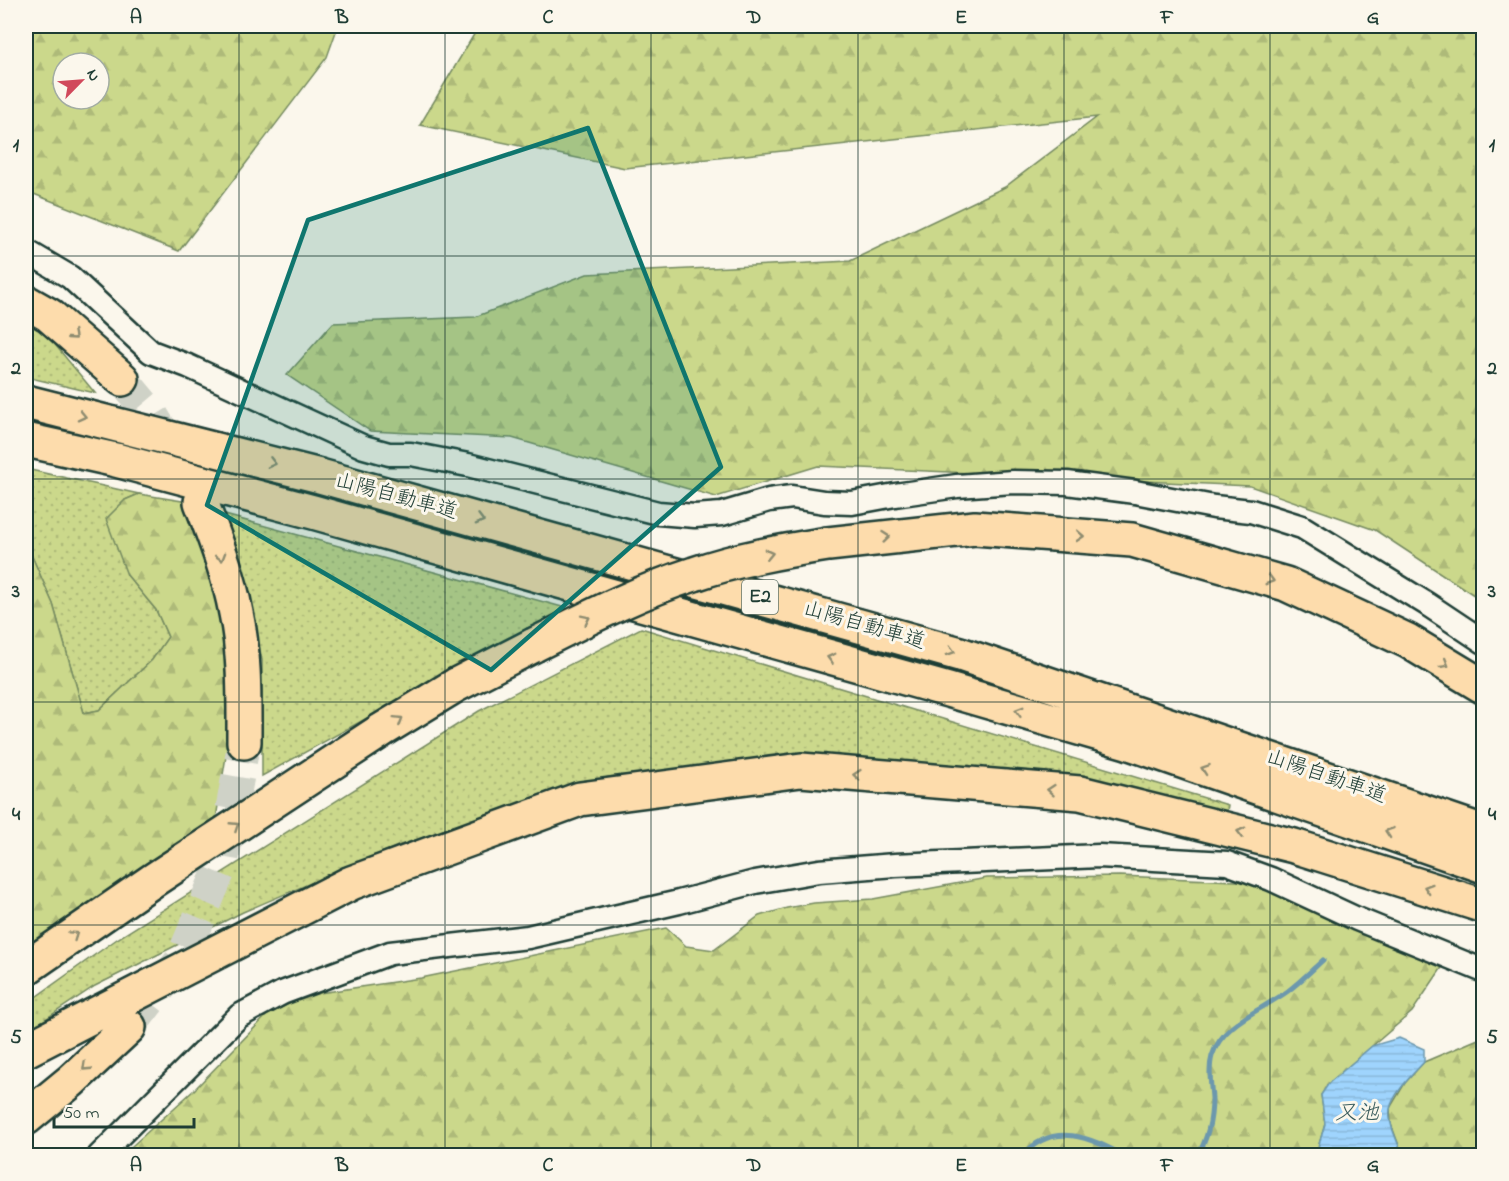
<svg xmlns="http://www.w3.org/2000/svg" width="1509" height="1181" viewBox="0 0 1509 1181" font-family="'Indie Flower','Klee One',sans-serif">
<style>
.grass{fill:url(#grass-dots);stroke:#758a60;stroke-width:1.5}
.forest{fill:url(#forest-firs);stroke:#758a60;stroke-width:1.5;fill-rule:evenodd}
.water{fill:url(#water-rules);stroke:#6c98ad;stroke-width:1.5}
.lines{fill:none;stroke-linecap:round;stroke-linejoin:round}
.stream{stroke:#6c98ad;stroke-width:5}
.highway-tunnel{stroke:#cfd2c7;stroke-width:33;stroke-dasharray:33 16;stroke-linecap:butt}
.minor-casing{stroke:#1f3d34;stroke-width:27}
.highway-casing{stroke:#1f3d34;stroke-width:38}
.minor{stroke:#fbf7ec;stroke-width:22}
.highway{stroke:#fddcac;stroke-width:33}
.highway-bridge-casing{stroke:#1f3d34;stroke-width:38;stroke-linecap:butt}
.highway-bridge{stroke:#fddcac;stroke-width:33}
.oneway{stroke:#8e8c70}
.marked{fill:#0f766e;fill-opacity:0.2;stroke:#0f766e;stroke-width:4.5;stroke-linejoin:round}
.grid{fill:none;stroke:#1f3d34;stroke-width:1.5;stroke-opacity:0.55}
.labels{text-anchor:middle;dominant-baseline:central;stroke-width:6;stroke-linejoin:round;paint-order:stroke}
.shield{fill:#fbf7ec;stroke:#61756b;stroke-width:1.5}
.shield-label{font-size:20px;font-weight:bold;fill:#1f3d34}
.street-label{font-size:21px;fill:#1f3d34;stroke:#fbf7ec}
.water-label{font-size:22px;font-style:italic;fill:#395b5c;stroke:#fbf7ec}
.neatline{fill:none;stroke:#1f3d34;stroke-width:2}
.grid-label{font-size:20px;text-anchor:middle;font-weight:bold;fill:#1f3d34}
</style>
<defs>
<pattern id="grass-dots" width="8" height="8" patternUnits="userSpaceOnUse" patternTransform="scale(1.5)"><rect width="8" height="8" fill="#cbd88b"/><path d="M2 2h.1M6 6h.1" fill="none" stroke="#aeba79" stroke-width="1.8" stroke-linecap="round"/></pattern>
<pattern id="forest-firs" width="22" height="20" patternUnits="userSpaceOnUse" patternTransform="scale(1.5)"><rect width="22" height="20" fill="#cbd88b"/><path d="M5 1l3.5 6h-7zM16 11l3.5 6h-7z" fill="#aeba79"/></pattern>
<pattern id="water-rules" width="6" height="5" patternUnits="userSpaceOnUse" patternTransform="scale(1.5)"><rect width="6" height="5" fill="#9fd4fd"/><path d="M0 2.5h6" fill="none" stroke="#88b7d9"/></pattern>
</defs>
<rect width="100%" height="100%" fill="#fbf7ec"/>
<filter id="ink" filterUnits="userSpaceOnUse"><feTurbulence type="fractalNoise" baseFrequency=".0167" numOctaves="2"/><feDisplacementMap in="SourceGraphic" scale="12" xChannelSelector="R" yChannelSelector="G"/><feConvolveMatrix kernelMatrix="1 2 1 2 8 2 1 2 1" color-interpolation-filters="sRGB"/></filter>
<g filter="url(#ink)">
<path class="grass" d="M 26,322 L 47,335 L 95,393 L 26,377 Z
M 26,469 L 139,494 L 125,500 L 127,575 L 156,610 L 168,637 L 152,660 L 99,710 L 84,713 L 53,604 L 26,543 Z
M 214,512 L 566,608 L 262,776 L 262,660 L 246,581 Z
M 641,628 L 1228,805 L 1226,817 L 802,755 L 608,777 L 400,845 L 243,912 L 95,986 L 26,1032 L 26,1004 L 117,939 L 479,711 Z"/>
<path class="forest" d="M 26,26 L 338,26 L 327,57 L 179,251 L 26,191 ZM 63,63 L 99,63 L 99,99 L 63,99 Z
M 479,26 L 1483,26 L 1483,601 L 1375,530 L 1250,486 L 818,466 L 716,497 L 512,438 L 370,431 L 287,375 L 333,323 L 475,317 L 587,274 L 850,261 L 1005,187 L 1097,117 L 625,168 L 420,125 Z
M 139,494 L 182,501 L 219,591 L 228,651 L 227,750 L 216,818 L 26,954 L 26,543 L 53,604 L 84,713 L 99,710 L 152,660 L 168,637 L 156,610 L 127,575 L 106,519 L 125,500 Z
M 1120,876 L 1258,882 L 1443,966 L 1412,1012 L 1329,1083 L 1321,1095 L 1325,1124 L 1317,1151 L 1311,1155 L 121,1156 L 194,1090 L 267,1015 L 306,995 L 421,978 L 666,928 L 686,946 L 714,950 L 759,916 L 787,908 L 814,903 L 873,899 L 987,878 Z
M 1483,1037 L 1483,1155 L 1399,1155 L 1401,1151 L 1391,1124 L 1390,1108 L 1405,1083 L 1424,1062 Z"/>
<path class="water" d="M 1399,1038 L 1424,1049 L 1424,1062 C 1414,1073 1393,1093 1390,1109 C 1388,1123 1396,1138 1401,1151 L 1399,1155 L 1311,1155 L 1317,1151 L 1325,1124 L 1321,1095 L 1329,1083 L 1372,1046 Z"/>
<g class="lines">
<path class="stream" d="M 1022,1156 C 1054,1120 1090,1138 1125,1156
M 1197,1156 C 1208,1139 1212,1117 1212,1098 C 1211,1084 1208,1070 1212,1056 C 1222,1023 1262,1010 1288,991 C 1300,982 1311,971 1323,960"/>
<path class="highway-tunnel" d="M 122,379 L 152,415 L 177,456
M 129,1027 L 182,959 L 222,864 L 244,742"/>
<defs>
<path id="minor" d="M 26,251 L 70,277 L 151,352 L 188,366 L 364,447 L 389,454 L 411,454 L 468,465 L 658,513 L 695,516 L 722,514 L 769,500 L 792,497 L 824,502 L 852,503 L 895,495 L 957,486 L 1013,482 L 1067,483 L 1135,492 L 1214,507 L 1251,511 L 1302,527 L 1427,604 L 1484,642
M 99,1156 L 239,1016 L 282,993 L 390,953 L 528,937 L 679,902 L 755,882 L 819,871 L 895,865 L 1099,856 L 1227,863 L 1271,879 L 1357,919 L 1484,971"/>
<path id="highway" d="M 26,302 L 49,315 L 122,379
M 26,402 L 320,476 L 960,654 L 1484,832
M 26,440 L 116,460 L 313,512 L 948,690 L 1127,742 L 1484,866
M 201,502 C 215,538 229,575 236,613 C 245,655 244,699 244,742
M 828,544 L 975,528 L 1132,540 L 1286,584 L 1408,641 L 1484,687
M 26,968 L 152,881 L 382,730 L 456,685 L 534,645
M 26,1050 L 351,883 L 580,799 L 801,770 L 1080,793 L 1294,846 L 1484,906
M 26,1118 L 71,1081 L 129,1027"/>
</defs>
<use href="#minor" class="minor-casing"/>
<use href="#highway" class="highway-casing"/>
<use href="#minor" class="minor"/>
<use href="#highway" class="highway"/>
<defs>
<path id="highway-bridge" d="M 534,645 C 586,619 638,592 694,574 C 737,559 783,551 828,544"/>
</defs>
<use href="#highway-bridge" class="highway-bridge-casing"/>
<use href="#highway-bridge" class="highway-bridge"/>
</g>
<defs><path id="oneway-chevron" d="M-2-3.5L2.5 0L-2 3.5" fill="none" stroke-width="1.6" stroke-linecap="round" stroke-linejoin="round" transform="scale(1.5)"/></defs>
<g class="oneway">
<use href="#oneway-chevron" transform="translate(73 336) rotate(41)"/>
<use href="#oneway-chevron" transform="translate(82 416) rotate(13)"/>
<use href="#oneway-chevron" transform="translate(272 463) rotate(14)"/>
<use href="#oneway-chevron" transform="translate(480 520) rotate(15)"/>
<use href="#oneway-chevron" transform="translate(1080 536) rotate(4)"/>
<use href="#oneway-chevron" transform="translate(886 537) rotate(-6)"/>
<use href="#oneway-chevron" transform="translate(769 554) rotate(-13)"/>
<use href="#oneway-chevron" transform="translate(221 557) rotate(73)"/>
<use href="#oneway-chevron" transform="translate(1270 580) rotate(16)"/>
<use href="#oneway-chevron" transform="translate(586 619) rotate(-26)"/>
<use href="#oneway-chevron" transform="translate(951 651) rotate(16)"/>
<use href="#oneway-chevron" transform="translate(831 658) rotate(-165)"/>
<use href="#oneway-chevron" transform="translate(1445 664) rotate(31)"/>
<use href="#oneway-chevron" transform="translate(1019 711) rotate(-164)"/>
<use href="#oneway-chevron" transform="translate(399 720) rotate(-32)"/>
<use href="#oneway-chevron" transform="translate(1205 769) rotate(-161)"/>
<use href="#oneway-chevron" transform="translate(857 775) rotate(-175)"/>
<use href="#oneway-chevron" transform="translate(1051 790) rotate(-175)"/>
<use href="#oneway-chevron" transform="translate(235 826) rotate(-33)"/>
<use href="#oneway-chevron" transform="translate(1241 832) rotate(-166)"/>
<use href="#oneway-chevron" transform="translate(1389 832) rotate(-161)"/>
<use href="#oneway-chevron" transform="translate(1428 888) rotate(-162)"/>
<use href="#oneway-chevron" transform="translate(74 935) rotate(-35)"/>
<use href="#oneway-chevron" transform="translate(86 1067) rotate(137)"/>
</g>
</g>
<path class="marked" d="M 588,128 L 721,467 L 491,670 L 207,505 L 308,220 Z"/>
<path class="grid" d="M 239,26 L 239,1156M 445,26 L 445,1156M 651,26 L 651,1156M 858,26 L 858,1156M 1064,26 L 1064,1156M 1270,26 L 1270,1156M 26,256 L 1484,256M 26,479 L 1484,479M 26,702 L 1484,702M 26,925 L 1484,925"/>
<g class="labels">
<rect class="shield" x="742" y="580" width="36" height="34" rx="4.5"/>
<g class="shield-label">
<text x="760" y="597">E2</text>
</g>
<g class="street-label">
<text transform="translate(396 497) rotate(15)">山陽自動車道</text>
<text transform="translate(864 626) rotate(16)">山陽自動車道</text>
<text transform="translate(1326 777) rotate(19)">山陽自動車道</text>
</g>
<g class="water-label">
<text x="1357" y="1114">又池</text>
</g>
</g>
<rect width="1509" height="1181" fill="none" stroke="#fbf7ec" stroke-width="66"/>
<g transform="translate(81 81) rotate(65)"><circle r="28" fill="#fbf7ec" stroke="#a3ada2" stroke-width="1.5"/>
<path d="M0-4.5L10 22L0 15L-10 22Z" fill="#d1495b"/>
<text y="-9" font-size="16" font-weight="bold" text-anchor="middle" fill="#1f3d34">N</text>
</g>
<path d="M54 1118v9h140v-9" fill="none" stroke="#1f3d34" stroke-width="3"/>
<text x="63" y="1118" font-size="18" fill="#1f3d34" stroke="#fbf7ec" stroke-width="4.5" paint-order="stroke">50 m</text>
<rect x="33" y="33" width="1443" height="1115" class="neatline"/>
<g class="grid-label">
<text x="136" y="23">A</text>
<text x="342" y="23">B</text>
<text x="548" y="23">C</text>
<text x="754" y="23">D</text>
<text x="961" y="23">E</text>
<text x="1167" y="23">F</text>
<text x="1373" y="23">G</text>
<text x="16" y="151">1</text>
<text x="1492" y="151">1</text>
<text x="16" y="374">2</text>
<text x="1492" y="374">2</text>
<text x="16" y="597">3</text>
<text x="1492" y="597">3</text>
<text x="16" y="820">4</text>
<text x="1492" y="820">4</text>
<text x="16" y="1043">5</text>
<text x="1492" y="1043">5</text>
<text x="136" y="1171">A</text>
<text x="342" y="1171">B</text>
<text x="548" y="1171">C</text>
<text x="754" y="1171">D</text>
<text x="961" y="1171">E</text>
<text x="1167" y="1171">F</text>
<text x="1373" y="1171">G</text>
</g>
</svg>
